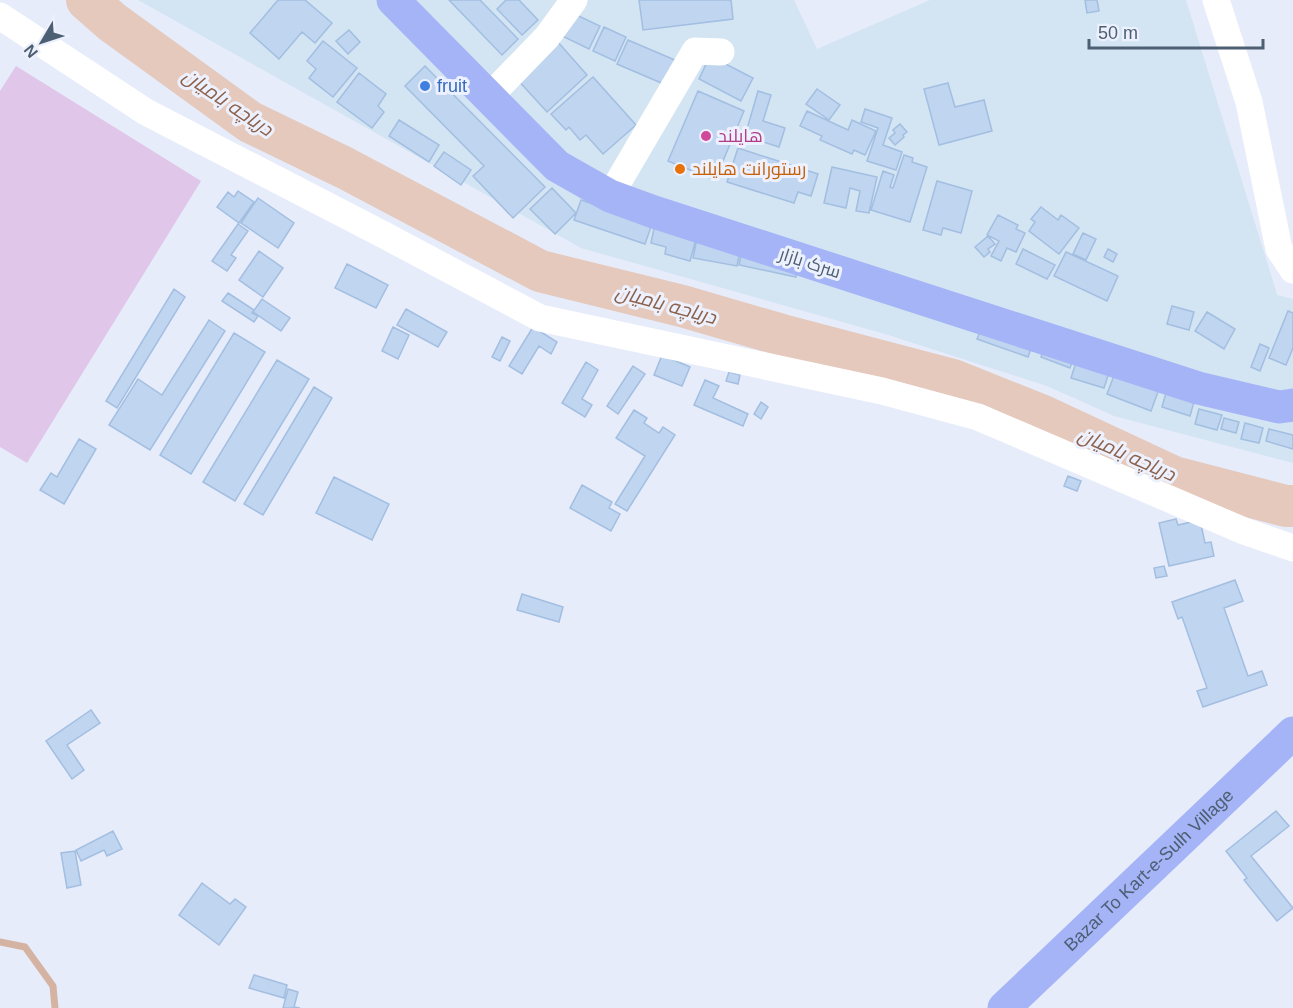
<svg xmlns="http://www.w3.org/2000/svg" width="1293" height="1008" viewBox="0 0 1293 1008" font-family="Helvetica,Cairo,sans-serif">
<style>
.commercial{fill:#d3e4f3}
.green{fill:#e0c6e8}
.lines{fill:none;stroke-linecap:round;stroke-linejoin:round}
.stream{stroke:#d5b3a3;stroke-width:7}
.river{stroke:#e4c9bc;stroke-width:42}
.building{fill:#c0d5ef;stroke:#a2bee1;stroke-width:1.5}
.minor{stroke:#fff;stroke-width:27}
.major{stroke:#a4b4f6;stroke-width:33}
.shop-dot{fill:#3f7fe0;stroke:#edf1fe;stroke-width:2}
.hotel-dot{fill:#d1479c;stroke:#edf1fe;stroke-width:2}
.food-dot{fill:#e8710a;stroke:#edf1fe;stroke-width:2}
.labels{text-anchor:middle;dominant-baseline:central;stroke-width:6;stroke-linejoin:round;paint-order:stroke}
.shop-label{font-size:18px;fill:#366cbe;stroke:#edf1fe;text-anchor:start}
.hotel-label{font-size:18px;fill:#b23c85;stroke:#edf1fe;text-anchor:start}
.food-label{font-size:18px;fill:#c56008;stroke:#edf1fe;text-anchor:start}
.street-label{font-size:18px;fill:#4d5f73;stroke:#edf1fe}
.water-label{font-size:20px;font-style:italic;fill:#8c614b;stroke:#edf1fe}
</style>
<rect width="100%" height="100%" fill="#e7ecfb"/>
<path class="commercial" d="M 138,0 L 794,0 L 817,49 L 930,0 L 1186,0 L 1276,291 L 1277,295 L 1293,299 L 1293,463 L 1114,416 L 1047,386 L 885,334 L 581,248 Z"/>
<path class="green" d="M 16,66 L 201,181 L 27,463 L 0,447 L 0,91 Z"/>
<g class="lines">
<path class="stream" d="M 0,942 L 25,947 L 53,986 L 55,1008"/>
<path class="river" d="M 87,0 L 112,22 L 250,122 L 345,168 L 540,271 L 682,306 L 782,335 L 953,380 L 1043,416 L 1174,477 L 1286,506 L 1293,506"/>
</g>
<path class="building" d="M 278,0 L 305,0 L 332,23 L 315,43 L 302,32 L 279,59 L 250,33 Z
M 449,0 L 480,0 L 518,39 L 502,55 Z
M 506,0 L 519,0 L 538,20 L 522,35 L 497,9 Z
M 639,0 L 731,0 L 733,19 L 643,30 Z
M 1085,0 L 1097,0 L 1099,11 L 1087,13 Z
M 568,11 L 600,26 L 589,49 L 558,34 Z
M 604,27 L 626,37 L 615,61 L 593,51 Z
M 349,30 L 360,42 L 348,54 L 336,41 Z
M 628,40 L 677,61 L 666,85 L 617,64 Z
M 323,41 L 357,68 L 333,97 L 309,78 L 316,69 L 307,61 Z
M 557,41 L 587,75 L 547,112 L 516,78 Z
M 710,56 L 753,78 L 741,101 L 699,79 Z
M 425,66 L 545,187 L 513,218 L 473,176 L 484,166 L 405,86 Z
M 359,73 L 386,94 L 378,106 L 384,112 L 372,128 L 337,102 Z
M 593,77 L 636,125 L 603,154 L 586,135 L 580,140 L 569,127 L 566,130 L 551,114 Z
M 948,83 L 955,107 L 984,100 L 992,131 L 939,145 L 924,89 Z
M 817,89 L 840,105 L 829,120 L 806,104 Z
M 698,91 L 744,111 L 715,180 L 668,161 Z
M 758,91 L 771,95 L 763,121 L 785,128 L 779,147 L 745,136 Z
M 865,109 L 892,118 L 883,145 L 902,152 L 896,170 L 867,161 L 878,128 L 861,122 Z
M 807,111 L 848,130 L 852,120 L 876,131 L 865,155 L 854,150 L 852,154 L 820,140 L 822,136 L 800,126 Z
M 399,120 L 439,145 L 429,162 L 389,136 Z
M 900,124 L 907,132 L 903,135 L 904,137 L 895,145 L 889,138 L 895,133 L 893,130 Z
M 738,148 L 818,174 L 811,196 L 798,192 L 794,203 L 727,182 Z
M 444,152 L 471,170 L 461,185 L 434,166 Z
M 904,155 L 913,158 L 912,162 L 927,167 L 910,222 L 871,210 L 883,171 L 894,175 L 890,187 L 893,188 Z
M 832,167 L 877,177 L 869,213 L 856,211 L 860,191 L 850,188 L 846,208 L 824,203 Z
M 937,181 L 972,191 L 961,233 L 943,228 L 941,235 L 923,230 Z
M 552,188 L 576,213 L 555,234 L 530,209 Z
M 238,191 L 254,202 L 239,223 L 217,207 L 228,192 L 234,197 Z
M 258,198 L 294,223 L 278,248 L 241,223 Z
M 581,200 L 652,224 L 645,244 L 574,220 Z
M 1041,207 L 1058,220 L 1061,215 L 1079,228 L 1059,254 L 1029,231 L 1035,222 L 1031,219 Z
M 998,215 L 1018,225 L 1016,229 L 1025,233 L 1016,252 L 1007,248 L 1001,261 L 991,256 L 999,241 L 987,235 Z
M 238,224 L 248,231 L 231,255 L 236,258 L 227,271 L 212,261 Z
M 654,228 L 696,239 L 690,261 L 665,254 L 666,247 L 651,243 Z
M 1083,233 L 1096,239 L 1086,260 L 1073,254 Z
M 988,236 L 995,244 L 988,249 L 990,252 L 984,257 L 975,247 Z
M 697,238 L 741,246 L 737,266 L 693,258 Z
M 1023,249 L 1055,265 L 1047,279 L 1016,264 Z
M 1108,249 L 1117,254 L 1113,262 L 1104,257 Z
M 742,250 L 798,265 L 796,277 L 739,265 Z
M 259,251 L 283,268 L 263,297 L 239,280 Z
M 1066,252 L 1118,276 L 1107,301 L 1054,276 Z
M 347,264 L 388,285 L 376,308 L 335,288 Z
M 174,289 L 185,297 L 117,408 L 106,401 Z
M 228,293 L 254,310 L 252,313 L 258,316 L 254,322 L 222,301 Z
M 262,299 L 290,318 L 281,331 L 253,312 Z
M 1172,306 L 1194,312 L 1189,330 L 1167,324 Z
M 406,309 L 447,332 L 438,347 L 397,325 Z
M 1288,311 L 1293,313 L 1293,348 L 1286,365 L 1269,358 Z
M 1207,312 L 1235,329 L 1224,349 L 1195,331 Z
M 985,319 L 1035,338 L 1028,357 L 977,339 Z
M 209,320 L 225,331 L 150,450 L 109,425 L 138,379 L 162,395 Z
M 393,327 L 409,335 L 398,359 L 382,351 Z
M 533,327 L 557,342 L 551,354 L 539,346 L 522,374 L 509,366 Z
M 234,333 L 265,352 L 191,474 L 160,455 Z
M 502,337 L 510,341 L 500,361 L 492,357 Z
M 1260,344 L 1269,348 L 1260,371 L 1251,367 Z
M 1045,345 L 1074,356 L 1070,368 L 1041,357 Z
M 662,355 L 690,367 L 682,386 L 654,375 Z
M 1077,359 L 1110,369 L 1104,388 L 1071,378 Z
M 277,360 L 309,379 L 235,501 L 203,482 Z
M 586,362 L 598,370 L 582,399 L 592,405 L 585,417 L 562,403 Z
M 633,366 L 645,374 L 618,414 L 607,406 Z
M 729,372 L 740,375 L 738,384 L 726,381 Z
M 1115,373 L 1159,389 L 1151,411 L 1107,394 Z
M 705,380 L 719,386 L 713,398 L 748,414 L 743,426 L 694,405 Z
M 314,387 L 332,398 L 263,515 L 244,504 Z
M 1166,393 L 1194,402 L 1190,416 L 1162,407 Z
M 761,402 L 768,407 L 761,419 L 754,414 Z
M 1199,409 L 1222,415 L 1217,430 L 1195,424 Z
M 634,410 L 647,418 L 644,423 L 659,433 L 663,427 L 675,435 L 627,511 L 615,504 L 645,456 L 616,438 Z
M 1224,418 L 1239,422 L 1236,433 L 1221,429 Z
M 1245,423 L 1263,428 L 1259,443 L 1241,439 Z
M 1269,429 L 1293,435 L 1293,449 L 1266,441 Z
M 79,439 L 96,449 L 64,504 L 40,490 L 51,473 L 57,477 Z
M 1068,476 L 1081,481 L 1077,491 L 1064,486 Z
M 334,477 L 389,504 L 372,540 L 316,513 Z
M 582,485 L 612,502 L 609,508 L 620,514 L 611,531 L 570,508 Z
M 1176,519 L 1178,525 L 1200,520 L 1205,543 L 1211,542 L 1214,556 L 1169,566 L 1159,523 Z
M 1164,566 L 1167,576 L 1156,578 L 1154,568 Z
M 1235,580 L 1243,601 L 1224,608 L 1248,676 L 1262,671 L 1267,685 L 1203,707 L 1197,691 L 1207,688 L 1182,617 L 1178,619 L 1172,602 Z
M 522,594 L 563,607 L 559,622 L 517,610 Z
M 91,710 L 100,723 L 67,745 L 84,770 L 72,779 L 46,741 Z
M 1276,811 L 1289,826 L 1251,856 L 1293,908 L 1277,921 L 1244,880 L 1247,878 L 1226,851 Z
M 113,831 L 122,849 L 107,856 L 104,850 L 81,861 L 76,850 Z
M 75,851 L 81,885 L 67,888 L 61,853 Z
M 202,883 L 230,904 L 235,899 L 246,907 L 219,945 L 179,915 Z
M 254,975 L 287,985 L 284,998 L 249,988 Z
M 288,989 L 298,992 L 294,1007 L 300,1008 L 283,1008 Z"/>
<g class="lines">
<path class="minor" d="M 1216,0 L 1249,102 L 1279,249 L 1293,270
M 0,16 L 146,112 L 384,235 L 540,318 L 882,391 L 978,417 L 1244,531 L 1293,548
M 489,97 L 547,37 L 574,0
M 610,196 L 695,51 L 721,52"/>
<g class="major">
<path d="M 393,0 L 557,166 L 610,196 L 654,212 L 1198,388 L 1279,407 L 1293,405"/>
<path id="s1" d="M 1004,1008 L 1293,733"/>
</g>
</g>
<circle class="shop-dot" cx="425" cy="86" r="6"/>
<circle class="hotel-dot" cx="706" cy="136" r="6"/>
<circle class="food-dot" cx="680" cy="169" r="6"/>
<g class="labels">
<g class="shop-label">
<text x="437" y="86">fruit</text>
</g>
<g class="hotel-label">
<text x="718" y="136">هایلند</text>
</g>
<g class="food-label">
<text x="692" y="169">رستورانت هایلند</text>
</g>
<g class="street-label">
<text transform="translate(810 263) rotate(18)">سرک بازار</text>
<text stroke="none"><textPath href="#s1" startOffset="200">Bazar To Kart-e-Sulh Village</textPath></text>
</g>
<g class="water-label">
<text transform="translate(228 102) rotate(34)">دریاچه بامیان</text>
<text transform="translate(666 304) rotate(15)">دریاچه بامیان</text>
<text transform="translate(1127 454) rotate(24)">دریاچه بامیان</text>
</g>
</g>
<g transform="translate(42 42) rotate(231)" stroke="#edf1fe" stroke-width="4.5" paint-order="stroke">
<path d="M0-4.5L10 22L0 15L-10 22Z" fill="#4d5f73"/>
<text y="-9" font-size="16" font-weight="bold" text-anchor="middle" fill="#4d5f73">N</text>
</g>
<path d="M1089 39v9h174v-9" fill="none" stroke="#4d5f73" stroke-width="3"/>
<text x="1098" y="39" font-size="18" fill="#4d5f73" stroke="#edf1fe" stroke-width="4.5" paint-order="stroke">50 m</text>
</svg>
